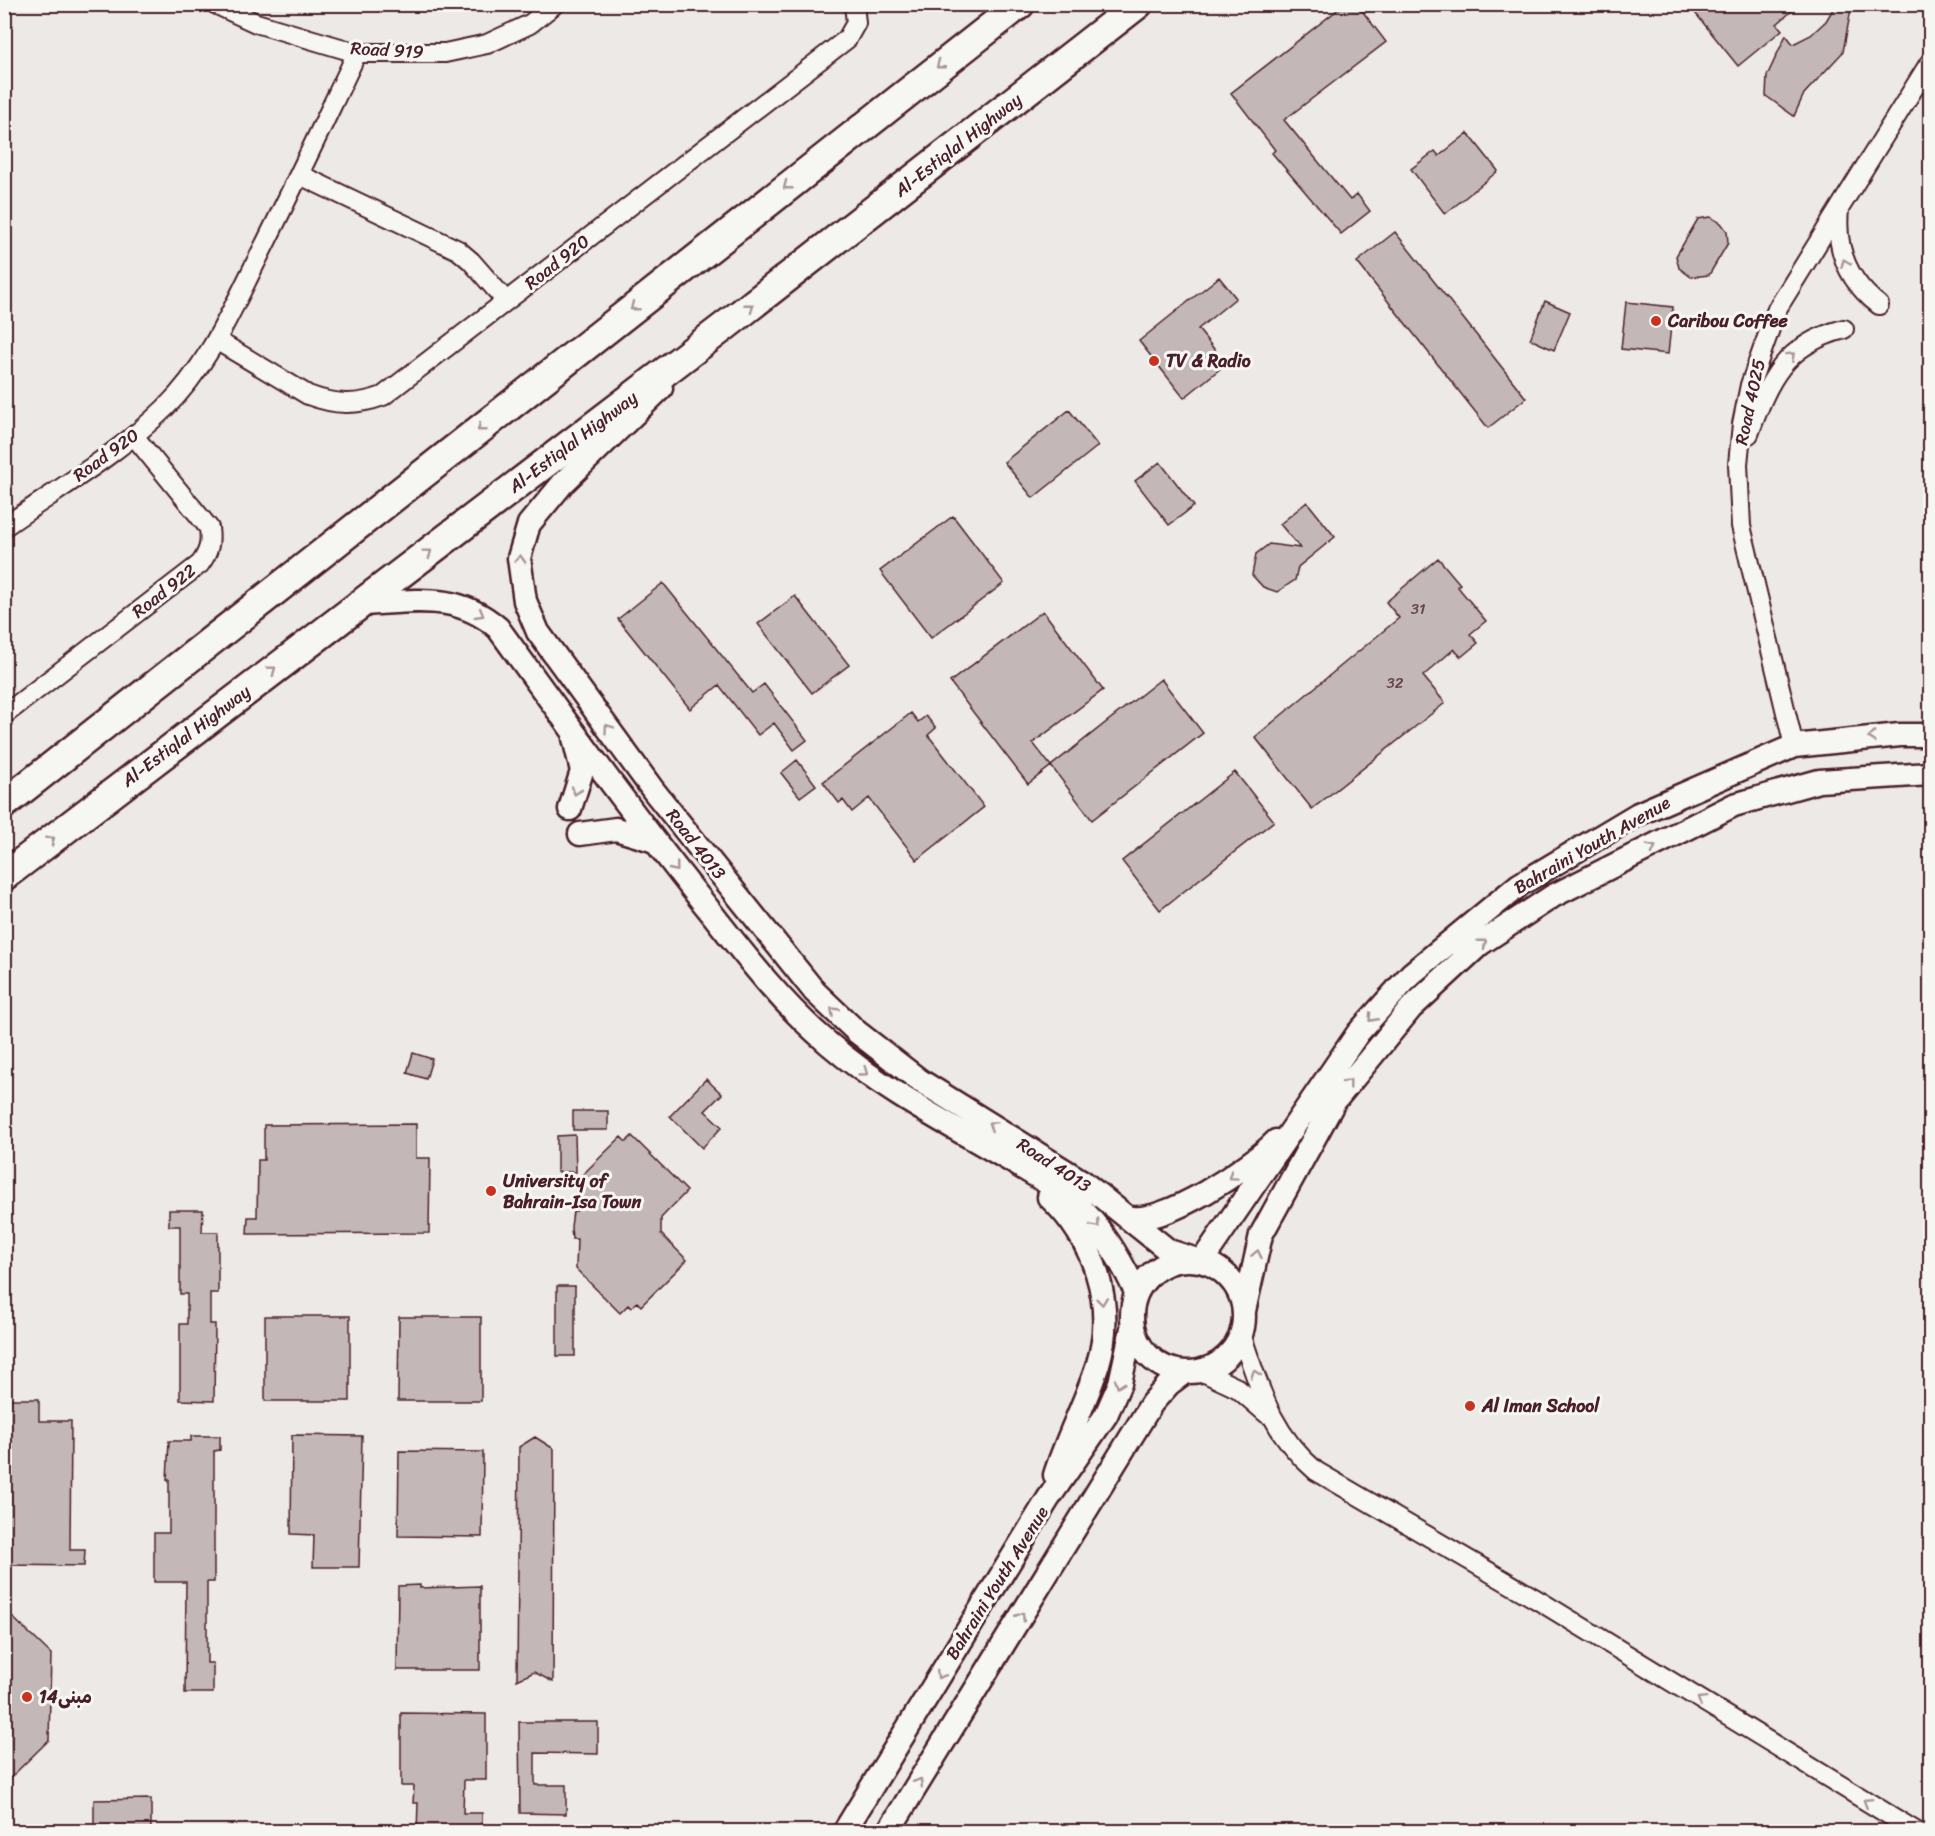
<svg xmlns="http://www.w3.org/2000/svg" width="1935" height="1836" viewBox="0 0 1935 1836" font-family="Sriracha,'Playpen Sans Arabic',sans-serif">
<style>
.building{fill:#c4b7b7;stroke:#4a1f2b;stroke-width:1.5}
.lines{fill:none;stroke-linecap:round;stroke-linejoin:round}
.minor-casing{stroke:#4a1f2b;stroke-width:22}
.tertiary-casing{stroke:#4a1f2b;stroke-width:27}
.primary-casing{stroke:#4a1f2b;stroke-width:33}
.minor{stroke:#f6f6f2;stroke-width:18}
.tertiary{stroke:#f6f6f2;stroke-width:22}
.primary{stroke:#f6f6f2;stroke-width:28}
.oneway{stroke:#a99598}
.poi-dot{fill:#c8321e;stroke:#f6f6f2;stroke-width:2}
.labels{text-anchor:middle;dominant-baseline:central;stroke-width:6;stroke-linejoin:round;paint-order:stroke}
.number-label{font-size:15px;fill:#68454e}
.street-label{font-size:18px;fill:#4a1f2b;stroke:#f6f6f2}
.poi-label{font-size:18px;font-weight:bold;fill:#4a1f2b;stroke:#f6f6f2;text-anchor:start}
</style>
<rect width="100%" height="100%" fill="#ece9e6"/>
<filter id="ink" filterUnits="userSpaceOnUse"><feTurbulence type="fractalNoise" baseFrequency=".0167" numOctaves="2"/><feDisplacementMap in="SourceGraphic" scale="12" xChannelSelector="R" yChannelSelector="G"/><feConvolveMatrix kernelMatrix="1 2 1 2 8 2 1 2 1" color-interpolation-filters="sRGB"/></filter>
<g filter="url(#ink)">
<path class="building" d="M 1345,4 L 1357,4 L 1386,42 L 1284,120 L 1350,200 L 1357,194 L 1370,211 L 1341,234 L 1272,153 L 1275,150 L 1231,93 Z
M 1688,4 L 1800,4 L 1777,24 L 1782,30 L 1738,66 Z
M 1836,4 L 1852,4 L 1843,52 L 1804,94 L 1794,116 L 1766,96 L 1767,76 L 1786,35 L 1793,44 L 1811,35 L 1826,21 Z
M 1468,133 L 1498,171 L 1445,214 L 1411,169 L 1435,151 L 1439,156 Z
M 1710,217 L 1721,223 L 1727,231 L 1728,243 L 1709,275 L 1691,277 L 1679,268 L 1676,256 L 1698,219 Z
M 1395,232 L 1526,398 L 1488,428 L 1357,262 Z
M 1219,277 L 1236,298 L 1198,329 L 1226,364 L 1184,398 L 1139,341 Z
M 1545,301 L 1570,312 L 1554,350 L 1530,339 Z
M 1626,302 L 1673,307 L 1668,354 L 1621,349 Z
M 1069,410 L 1098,446 L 1033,498 L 1004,462 Z
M 1160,462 L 1194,506 L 1169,525 L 1135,481 Z
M 1307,502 L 1335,537 L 1298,567 L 1295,580 L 1277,592 L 1263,587 L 1252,575 L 1256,554 L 1269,544 L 1300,548 L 1280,524 Z
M 953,516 L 1004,583 L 931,638 L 880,571 Z
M 1438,558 L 1460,584 L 1457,586 L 1486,621 L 1470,634 L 1478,643 L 1461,657 L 1454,649 L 1423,676 L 1445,703 L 1312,809 L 1255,737 L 1399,618 L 1386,602 Z
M 663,583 L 752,693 L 764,684 L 807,740 L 794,750 L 774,723 L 758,735 L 719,685 L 690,709 L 618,619 Z
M 795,596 L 849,665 L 812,693 L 758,624 Z
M 1043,611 L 1103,690 L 1033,743 L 1051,766 L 1028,784 L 950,682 Z
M 1161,679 L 1203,733 L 1092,820 L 1051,766 Z
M 911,713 L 918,722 L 926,716 L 936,728 L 928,735 L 984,807 L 917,860 L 869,798 L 852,812 L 843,800 L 839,803 L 823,782 Z
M 797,760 L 816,785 L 800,797 L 781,773 Z
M 1235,772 L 1274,821 L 1160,910 L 1122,861 Z
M 413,1053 L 432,1059 L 426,1079 L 407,1073 Z
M 706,1079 L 722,1094 L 705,1111 L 722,1127 L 702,1148 L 670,1116 Z
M 573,1111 L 608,1111 L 608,1130 L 573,1130 Z
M 416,1124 L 416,1158 L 430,1158 L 429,1233 L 247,1234 L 248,1217 L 257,1217 L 258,1160 L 264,1160 L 264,1125 Z
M 575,1135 L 576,1172 L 557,1172 L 557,1136 Z
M 632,1136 L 687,1191 L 661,1218 L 661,1234 L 687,1260 L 641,1306 L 637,1302 L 631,1308 L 628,1305 L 620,1313 L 576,1269 L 577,1239 L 572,1239 L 571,1227 L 573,1211 L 576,1211 L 576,1181 L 621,1137 L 626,1142 Z
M 169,1210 L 203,1210 L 202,1232 L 218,1232 L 218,1293 L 210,1293 L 210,1324 L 215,1324 L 214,1401 L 180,1400 L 180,1324 L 187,1324 L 187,1294 L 180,1294 L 180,1226 L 169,1226 Z
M 557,1286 L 575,1286 L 575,1356 L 557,1356 Z
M 265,1316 L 350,1316 L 350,1401 L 265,1401 Z
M 399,1317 L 481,1317 L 481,1401 L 398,1401 Z
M 4,1399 L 39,1399 L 39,1421 L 71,1421 L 70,1550 L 85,1550 L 84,1566 L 4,1565 Z
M 292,1435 L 362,1436 L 359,1567 L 313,1567 L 314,1535 L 291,1534 Z
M 191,1436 L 220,1436 L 220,1450 L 214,1451 L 214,1582 L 207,1582 L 207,1663 L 213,1663 L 213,1693 L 185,1693 L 186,1582 L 154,1582 L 154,1533 L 169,1533 L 169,1479 L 167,1480 L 169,1441 L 191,1441 Z
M 535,1437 L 554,1449 L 553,1682 L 534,1672 L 517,1680 L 519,1447 Z
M 399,1451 L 483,1452 L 482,1537 L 398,1536 Z
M 420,1585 L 420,1588 L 480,1586 L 480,1670 L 397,1670 L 398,1586 Z
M 4,1609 L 51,1654 L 49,1740 L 4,1784 Z
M 401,1713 L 486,1714 L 486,1780 L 464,1780 L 463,1813 L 482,1813 L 482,1832 L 417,1832 L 418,1803 L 413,1803 L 414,1786 L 401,1786 Z
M 519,1722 L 598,1722 L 598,1754 L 535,1753 L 535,1785 L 566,1785 L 566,1814 L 520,1813 Z
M 151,1799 L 151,1832 L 94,1832 L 94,1800 Z"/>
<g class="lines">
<defs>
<path id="minor" d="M 215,4 L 256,23 L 357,53 L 445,53 L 487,44 L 530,24 L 555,4
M 300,175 L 458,250 L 471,261 L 506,301
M 1839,210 C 1835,249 1848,281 1879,305
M 216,340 L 308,395 C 335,405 356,406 383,396 L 847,39 L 856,23 L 854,4
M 1749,434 C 1769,379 1784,345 1844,329
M 4,527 C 58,489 118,454 165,408 C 206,368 229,316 254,266 C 290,195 323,124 357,53
M 4,715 L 200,564 C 209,552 211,543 209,528 L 134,436
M 1794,746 L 1741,526 L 1738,464 L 1742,424 L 1750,385 L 1777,309 L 1930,62
M 1241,1334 C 1260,1388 1270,1432 1316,1471 L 1541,1602 L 1917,1832
M 1201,1371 L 1237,1388 L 1267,1414"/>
<path id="tertiary" d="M 661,388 L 563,483 L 529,524 L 519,558 L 525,601 L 538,632 L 653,790 L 815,992 L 857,1032 L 919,1080 L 1083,1182 L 1169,1251 L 1194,1259
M 361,604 C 412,602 456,591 498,628 C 567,723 636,819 710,911 C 746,957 783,1005 828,1043 C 902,1107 992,1144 1072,1199 C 1101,1227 1119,1256 1136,1292
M 570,809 L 582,771 L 574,738
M 580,834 L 616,829 L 652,840
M 1049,1197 C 1094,1239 1116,1304 1098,1364 C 1086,1402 1067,1437 1055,1475
M 1127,1217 C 1161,1228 1252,1166 1276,1141
M1132 1316a56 56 0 1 1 112 0a56 56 0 1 1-112 0Z
M 1202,1261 L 1358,1033 L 1411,974 L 1519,885 L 1638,814 L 1794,746 L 1900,735 L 1930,735
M 1244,1311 L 1261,1235 L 1334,1102 L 1411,1008 L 1480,944 L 1553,896 L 1734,805 L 1819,781 L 1930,774
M 844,1832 L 1048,1499 L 1106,1415 L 1120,1383 L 1132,1328
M 888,1832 L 1152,1403 L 1169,1384 L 1185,1372"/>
<path id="primary" d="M 4,804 L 1020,4
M 4,876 L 725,326 L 1138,4"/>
</defs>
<use href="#minor" class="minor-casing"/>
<use href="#tertiary" class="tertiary-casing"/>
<use href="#primary" class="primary-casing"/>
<use href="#minor" class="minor"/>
<use href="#tertiary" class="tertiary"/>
<use href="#primary" class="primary"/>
</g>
<defs><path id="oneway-chevron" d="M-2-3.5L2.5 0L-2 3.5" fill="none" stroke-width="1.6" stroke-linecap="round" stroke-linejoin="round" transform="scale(1.5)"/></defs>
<g class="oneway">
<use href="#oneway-chevron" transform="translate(940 65) rotate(142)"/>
<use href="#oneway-chevron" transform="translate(787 186) rotate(142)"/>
<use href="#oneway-chevron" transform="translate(1845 263) rotate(-112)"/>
<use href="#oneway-chevron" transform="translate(634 307) rotate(142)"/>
<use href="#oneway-chevron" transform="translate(750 307) rotate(-38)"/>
<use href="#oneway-chevron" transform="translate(1791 356) rotate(-42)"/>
<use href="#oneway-chevron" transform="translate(481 428) rotate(142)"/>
<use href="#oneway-chevron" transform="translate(428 553) rotate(-37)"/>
<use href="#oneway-chevron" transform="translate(520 559) rotate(-88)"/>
<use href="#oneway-chevron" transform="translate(480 614) rotate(31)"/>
<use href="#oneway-chevron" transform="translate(272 670) rotate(-37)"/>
<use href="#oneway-chevron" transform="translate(608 728) rotate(-126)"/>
<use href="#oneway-chevron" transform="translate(1872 737) rotate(174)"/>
<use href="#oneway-chevron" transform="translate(576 791) rotate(109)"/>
<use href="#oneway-chevron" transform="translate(51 840) rotate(-38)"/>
<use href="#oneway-chevron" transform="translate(1652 848) rotate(-28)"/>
<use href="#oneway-chevron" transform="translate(675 868) rotate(51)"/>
<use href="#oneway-chevron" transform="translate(1483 943) rotate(-38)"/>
<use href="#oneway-chevron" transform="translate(834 1011) rotate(-137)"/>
<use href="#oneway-chevron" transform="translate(1372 1018) rotate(132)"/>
<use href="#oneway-chevron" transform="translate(864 1072) rotate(36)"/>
<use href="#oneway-chevron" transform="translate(1348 1083) rotate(-52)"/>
<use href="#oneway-chevron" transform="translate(992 1125) rotate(-148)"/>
<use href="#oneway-chevron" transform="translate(1232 1176) rotate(145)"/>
<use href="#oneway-chevron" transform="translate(1096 1224) rotate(50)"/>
<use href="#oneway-chevron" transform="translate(1257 1254) rotate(-78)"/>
<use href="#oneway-chevron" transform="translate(1102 1301) rotate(83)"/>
<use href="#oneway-chevron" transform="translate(1255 1374) rotate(-109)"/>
<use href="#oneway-chevron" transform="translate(1119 1384) rotate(109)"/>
<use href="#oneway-chevron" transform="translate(1021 1616) rotate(-58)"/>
<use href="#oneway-chevron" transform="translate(940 1675) rotate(122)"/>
<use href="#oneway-chevron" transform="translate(1701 1700) rotate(-148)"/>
<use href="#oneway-chevron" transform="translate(919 1782) rotate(-58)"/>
<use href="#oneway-chevron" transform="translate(1867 1802) rotate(-148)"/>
</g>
</g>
<g class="poi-dot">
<circle cx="1656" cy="321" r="6"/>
<circle cx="1154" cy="361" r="6"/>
<circle cx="491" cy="1191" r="6"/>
<circle cx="1470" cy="1406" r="6"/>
<circle cx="27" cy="1697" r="6"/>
</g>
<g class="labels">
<g class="number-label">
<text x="1418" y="609">31</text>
<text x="1395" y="683">32</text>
</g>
<g class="street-label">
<text transform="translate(387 50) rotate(3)">Road 919</text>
<text transform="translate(958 145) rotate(-38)">Al-Estiqlal Highway</text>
<text transform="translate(557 262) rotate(-38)">Road 920</text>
<text transform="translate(1750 402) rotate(-78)">Road 4025</text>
<text transform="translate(573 442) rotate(-37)">Al-Estiqlal Highway</text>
<text transform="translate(106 455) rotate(-36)">Road 920</text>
<text transform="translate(164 591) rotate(-38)">Road 922</text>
<text transform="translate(186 736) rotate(-37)">Al-Estiqlal Highway</text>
<text transform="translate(696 844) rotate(52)">Road 4013</text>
<text transform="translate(1592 845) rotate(-30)">Bahraini Youth Avenue</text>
<text transform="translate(1054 1165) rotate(33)">Road 4013</text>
<text transform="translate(997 1583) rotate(-58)">Bahraini Youth Avenue</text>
</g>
<g class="poi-label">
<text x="1668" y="321">Caribou Coffee</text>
<text x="1166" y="361">TV &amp; Radio</text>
<text x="503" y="1181">University of<tspan x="503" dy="21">Bahrain-Isa Town</tspan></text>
<text x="1482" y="1406">Al Iman School</text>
<text x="39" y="1697">مبنى14</text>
</g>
</g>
<rect width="1935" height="1836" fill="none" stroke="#f6f6f2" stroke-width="24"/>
<rect x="12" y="12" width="1911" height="1812" fill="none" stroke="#4a1f2b" stroke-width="2" filter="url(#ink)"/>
</svg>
